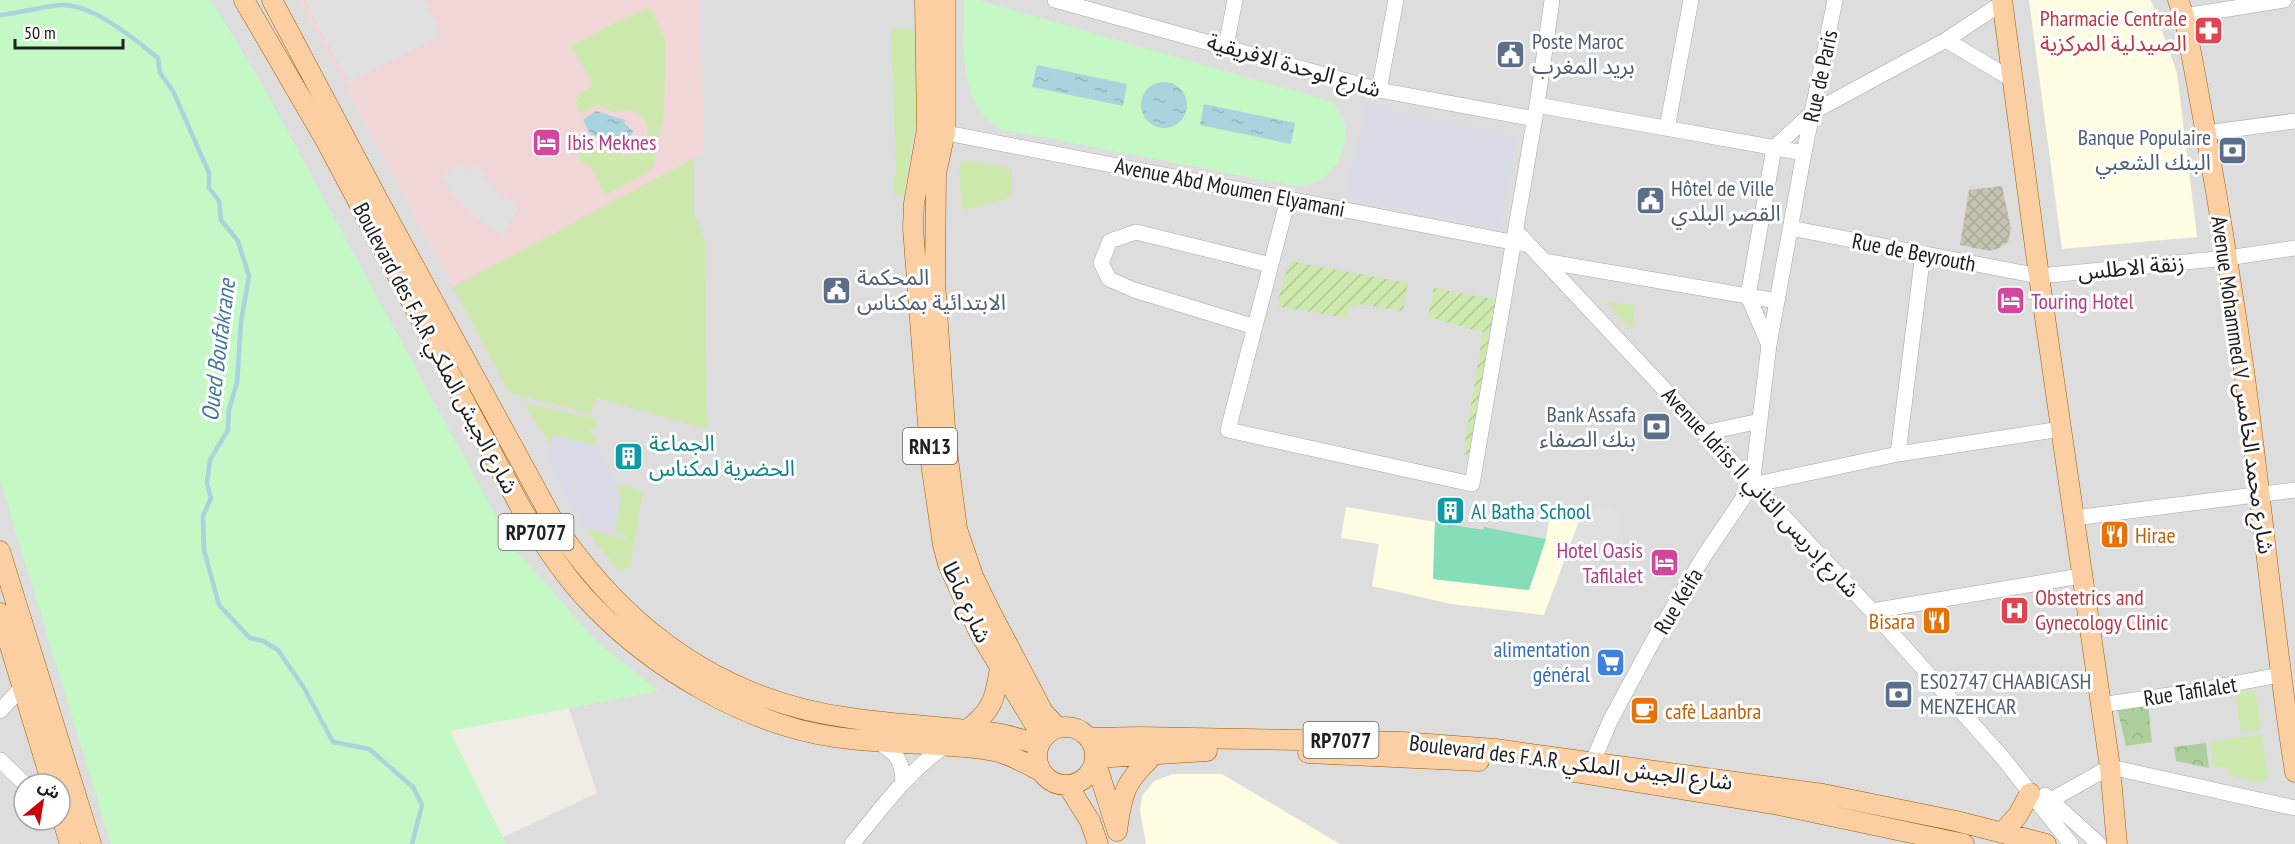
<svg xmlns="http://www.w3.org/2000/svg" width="2295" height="844" viewBox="0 0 2295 844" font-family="'PT Sans Narrow','Noto Sans Arabic',sans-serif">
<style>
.residential{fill:#dedddd;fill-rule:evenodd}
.commercial{fill:#f0d6d6}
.education{fill:#fffde1}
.construction{fill:url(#construction-cross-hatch)}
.grass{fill:#cee9ad}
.forest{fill:url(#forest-crowns)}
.park{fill:#c4f9c5}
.garden{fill:url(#garden-furrows)}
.pitch{fill:#85deb7}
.parking{fill:#e0e0e0}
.plaza{fill:#dadbe6}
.water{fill:url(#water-ripples)}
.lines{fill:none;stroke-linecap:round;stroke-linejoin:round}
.stream{stroke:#a7d4dd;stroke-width:4.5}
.minor-casing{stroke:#a7a7a7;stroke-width:16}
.major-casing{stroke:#995e02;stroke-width:21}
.minor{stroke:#fff;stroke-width:15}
.major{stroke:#fbcfa1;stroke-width:20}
.labels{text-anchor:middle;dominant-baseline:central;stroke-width:6;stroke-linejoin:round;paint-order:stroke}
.shield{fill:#fff;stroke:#636363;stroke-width:1.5}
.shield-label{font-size:21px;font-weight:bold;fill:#202020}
.health-label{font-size:22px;fill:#be3a42;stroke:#fff;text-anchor:end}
.service-label{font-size:22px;fill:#4e5e75;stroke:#fff;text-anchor:start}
.street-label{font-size:22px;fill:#202020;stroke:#fff}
.hotel-label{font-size:22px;fill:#b23c85;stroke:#fff;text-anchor:start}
.culture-label{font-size:22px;fill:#0d838f;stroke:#fff;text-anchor:start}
.food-label{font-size:22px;fill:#c56008;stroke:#fff;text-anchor:start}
.shop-label{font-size:22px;fill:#366cbe;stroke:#fff;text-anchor:end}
.water-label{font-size:24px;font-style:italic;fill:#46789f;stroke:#fff}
</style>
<defs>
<pattern id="construction-cross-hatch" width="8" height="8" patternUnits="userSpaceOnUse" patternTransform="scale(1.5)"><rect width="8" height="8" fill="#c5c4b2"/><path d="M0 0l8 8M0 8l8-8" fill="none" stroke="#a9a899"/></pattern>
<pattern id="forest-crowns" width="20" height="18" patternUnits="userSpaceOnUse" patternTransform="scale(1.5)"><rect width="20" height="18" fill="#adcf9b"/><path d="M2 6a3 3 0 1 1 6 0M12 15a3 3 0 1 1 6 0" fill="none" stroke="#95b185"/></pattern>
<pattern id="garden-furrows" width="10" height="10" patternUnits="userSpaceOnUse" patternTransform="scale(1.5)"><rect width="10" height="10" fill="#cee9ad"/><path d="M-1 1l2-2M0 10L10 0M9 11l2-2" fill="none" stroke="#b1c895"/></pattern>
<pattern id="water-ripples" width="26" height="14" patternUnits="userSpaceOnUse" patternTransform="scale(1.5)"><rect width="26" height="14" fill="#a7d4dd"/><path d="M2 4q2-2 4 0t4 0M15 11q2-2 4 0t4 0" fill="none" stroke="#8fb6bd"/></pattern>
</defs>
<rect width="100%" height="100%" fill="#f0ece6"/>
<path class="residential" d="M 199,0 L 2295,0 L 2295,844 L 489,844 L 597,793 L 562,688 L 506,551 Z
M 0,445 L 125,844 L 0,844 ZM 24,784 L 60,784 L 60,820 L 24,820 Z"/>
<path class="commercial" d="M 299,0 L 701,0 L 704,153 L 453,287 Z"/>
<path class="education" d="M 2029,0 L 2151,0 L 2177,73 L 2197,237 L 2062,249 Z
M 1346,507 L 1435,522 L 1433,579 L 1529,590 L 1546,539 L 1550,514 L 1580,518 L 1544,615 L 1451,604 L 1372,586 L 1379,544 L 1341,538 Z
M 1173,774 L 1222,774 L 1340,844 L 1146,844 L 1140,811 L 1142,796 L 1154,781 Z"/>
<path class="construction" d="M 2002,186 L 2011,229 L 2008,242 L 1999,248 L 1989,251 L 1960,245 L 1969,190 Z"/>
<path class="grass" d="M 650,7 L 666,42 L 664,113 L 652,170 L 605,196 L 589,164 L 583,166 L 571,143 L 578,138 L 604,145 L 614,152 L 624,155 L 635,154 L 643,147 L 646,142 L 648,128 L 643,117 L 630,110 L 614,112 L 597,105 L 581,114 L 575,103 L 578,101 L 575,96 L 593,85 L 571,46 L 618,21 Z
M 891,28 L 915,30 L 918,107 L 904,195 L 893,194 L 893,176 L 896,175 Z
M 694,158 L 694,212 L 705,242 L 707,429 L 597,398 L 590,414 L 509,392 L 453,287 Z
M 963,160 L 1012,169 L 1012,197 L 966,210 L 961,207 L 959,165 Z
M 1606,301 L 1635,305 L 1632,330 Z
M 523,403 L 598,419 L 594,428 L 590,430 L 598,446 L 553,435 L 550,444 Z
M 617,484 L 643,492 L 630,566 L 619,571 L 585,529 L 626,539 L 627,536 L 614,533 L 621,497 Z
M 2256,690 L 2261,730 L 2241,733 L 2235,692 Z
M 2262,734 L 2268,776 L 2261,783 L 2229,775 L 2228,767 L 2214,767 L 2210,742 Z"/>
<path class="forest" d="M 2148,704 L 2152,742 L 2126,746 L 2117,707 Z
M 2206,743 L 2209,768 L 2176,761 L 2174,747 Z"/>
<path class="park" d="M 0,0 L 209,0 L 212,2 L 258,77 L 512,546 L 598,643 L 659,691 L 450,731 L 506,844 L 111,844 L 0,480 Z
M 964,0 L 978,0 L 1333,102 C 1337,110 1344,119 1346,128 C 1347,132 1345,137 1345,142 C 1340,167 1323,186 1296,186 L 1000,129 C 955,100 965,47 964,0 Z"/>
<path class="garden" d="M 1290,261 L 1408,283 L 1403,311 L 1359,304 L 1348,310 L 1346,318 L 1276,306 Z
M 1434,288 L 1498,300 L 1471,455 L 1463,454 L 1483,332 L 1428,317 Z"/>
<path class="pitch" d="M 1435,522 L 1483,530 L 1484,527 L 1546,539 L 1529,590 L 1433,579 Z"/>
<path class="parking" d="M 305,0 L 423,0 L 439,28 L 434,39 L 349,83 Z
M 462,163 L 467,170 L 478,165 L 487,180 L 506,198 L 519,206 L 503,236 L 470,212 L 458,200 L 441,176 Z
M 1610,506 L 1609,509 L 1615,512 L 1621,519 L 1617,543 L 1608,550 L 1574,548 L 1572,543 L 1580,518 L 1599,507 Z"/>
<path class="plaza" d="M 1367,105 L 1518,137 L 1500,228 L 1344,197 Z
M 552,435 L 598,446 L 616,481 L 621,497 L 614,536 L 585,529 L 546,460 Z"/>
<path class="water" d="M 1037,65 L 1127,84 L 1123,106 L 1032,87 Z
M1141 105a23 23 0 1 1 46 0a23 23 0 1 1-46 0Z
M 1204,104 L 1295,123 L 1291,144 L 1200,125 Z
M 596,111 L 625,120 L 624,123 L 633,131 L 629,139 L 620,139 L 619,142 L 590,134 L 583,120 Z"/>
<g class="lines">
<path class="stream" d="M 0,15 C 20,13 40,7 60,5 C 94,4 133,38 158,58 L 160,73 L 173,91 L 209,173 L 209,188 L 219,201 L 221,220 L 238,241 L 249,276 L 241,322 L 237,383 L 229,409 L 228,430 L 210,460 L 207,483 L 211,498 L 203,516 L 204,550 L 219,605 L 250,638 L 263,641 L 278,650 L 304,688 L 333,742 L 369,749 L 413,787 L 422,805 L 412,844"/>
<defs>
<path id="minor" d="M 1055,0 L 1379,90 L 1535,119
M 2184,16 L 2284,0
M 1946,40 L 2013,80
M 1226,46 L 1235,0
M 1379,90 L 1396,0
M 1537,105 L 1804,153 L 1777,301 L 1748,296 L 1774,148
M 1667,128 L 1691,0
M 936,131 L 1522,244
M 2206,133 L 2295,121
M 1774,148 L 1813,112 L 1946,40 L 2002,3
M 1804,153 L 1835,0
M 1288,199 L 1228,430 L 1472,484 L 1537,105 L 1552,0
M 1790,228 L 2039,276 L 2227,258 L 2295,248
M 1516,231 L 1872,611 L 2002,757 L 2071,844
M 1544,261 L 1748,296 L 1769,345
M 1255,327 L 1134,290 L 1109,279 L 1101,263 L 1110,241 L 1136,232 L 1271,265
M 1704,433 L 1760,421
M 1898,454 L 1923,253
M 1752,485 L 1898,454 L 2061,429
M 2074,518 L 2295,490
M 1872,611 L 2081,576
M 2100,705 L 2184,693 L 2280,675
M 0,711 L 22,687
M 878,742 C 897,754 902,759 903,782
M 0,760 L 25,784
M 1593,761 L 1610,721 L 1653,641 L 1704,556 L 1752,485 L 1769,345 L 1777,301
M 2045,795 L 2099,844
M 2051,800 L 2110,767 L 2295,808
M 852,844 C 881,809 907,772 945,746"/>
<path id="major" d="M 244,0 L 326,141 L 521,508 C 543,543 565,578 594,607 C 655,670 749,725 835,737 C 870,742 905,743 940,745 C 959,747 980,747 999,752 C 1013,756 1027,764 1040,771
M 272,0 L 378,200 L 557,528 C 628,632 723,701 850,718 C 898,725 947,727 995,733 C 1010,735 1025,741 1039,744
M 925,0 L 927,129 L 914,203 L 913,228 L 931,463 L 943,545 L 948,564 L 979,632 L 1043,738
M 945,0 L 945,132 L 936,174 L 935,282 L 946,443 L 957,529 L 973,576 L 991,613 L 1043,712 L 1058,728
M 2002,0 L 2039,276 L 2110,767 L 2117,844
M 2178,0 L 2184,16 C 2207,134 2227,252 2244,371 C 2262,504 2274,639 2295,772
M 0,551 L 91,844
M 0,613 L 52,784
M1037 756a29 29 0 1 1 58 0a29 29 0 1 1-58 0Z
M 966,731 C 992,711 995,700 1000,668
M 1089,738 L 1140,737 L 1402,742 L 1495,749 L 1823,794 L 1956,821 L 2046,844
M 1308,753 L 1479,761
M 1096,758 L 1207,751
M 1096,763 L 1115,824
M 1574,772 L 1779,805 L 1964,844
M 1068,786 L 1090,821 L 1098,844
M 60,811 L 70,844
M 1117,831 C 1122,791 1126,780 1156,753
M 2002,833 L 2018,815 L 2030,793"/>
</defs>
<use href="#minor" class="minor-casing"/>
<use href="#major" class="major-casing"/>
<use href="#minor" class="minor"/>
<use href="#major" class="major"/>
</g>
<defs>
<symbol id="pharmacy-square" viewBox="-11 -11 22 22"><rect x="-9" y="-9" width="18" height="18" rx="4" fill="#e0444e" stroke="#fff"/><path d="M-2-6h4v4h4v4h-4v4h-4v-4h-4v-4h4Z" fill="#fff"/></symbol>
<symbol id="civic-square" viewBox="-11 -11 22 22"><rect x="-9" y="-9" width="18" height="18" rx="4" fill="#5c6f8a" stroke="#fff"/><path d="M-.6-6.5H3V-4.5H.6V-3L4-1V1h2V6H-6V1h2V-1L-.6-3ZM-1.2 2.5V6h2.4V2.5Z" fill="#fff"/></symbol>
<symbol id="hotel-square" viewBox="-11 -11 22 22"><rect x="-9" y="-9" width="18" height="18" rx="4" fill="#d1479c" stroke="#fff"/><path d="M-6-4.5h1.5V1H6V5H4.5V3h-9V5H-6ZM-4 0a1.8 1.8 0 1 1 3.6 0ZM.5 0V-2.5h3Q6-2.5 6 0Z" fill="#fff"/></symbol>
<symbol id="bank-square" viewBox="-11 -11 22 22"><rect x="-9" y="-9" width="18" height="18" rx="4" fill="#5c6f8a" stroke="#fff"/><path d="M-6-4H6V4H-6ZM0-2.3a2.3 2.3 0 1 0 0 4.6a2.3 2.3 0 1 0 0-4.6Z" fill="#fff"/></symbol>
<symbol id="building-square" viewBox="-11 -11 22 22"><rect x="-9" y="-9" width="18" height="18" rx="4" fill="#0f9aa8" stroke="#fff"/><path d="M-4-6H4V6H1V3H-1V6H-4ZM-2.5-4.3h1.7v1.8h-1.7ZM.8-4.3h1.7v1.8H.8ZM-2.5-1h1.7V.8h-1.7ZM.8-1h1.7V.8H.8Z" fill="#fff"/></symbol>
<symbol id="restaurant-square" viewBox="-11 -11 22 22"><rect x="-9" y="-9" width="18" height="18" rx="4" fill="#e8710a" stroke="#fff"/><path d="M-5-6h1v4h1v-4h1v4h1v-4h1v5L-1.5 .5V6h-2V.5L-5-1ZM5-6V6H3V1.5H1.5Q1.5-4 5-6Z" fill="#fff"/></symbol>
<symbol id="hospital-square" viewBox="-11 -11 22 22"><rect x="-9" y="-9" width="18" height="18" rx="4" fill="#e0444e" stroke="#fff"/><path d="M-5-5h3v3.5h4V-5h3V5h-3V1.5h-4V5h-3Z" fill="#fff"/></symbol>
<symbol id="supermarket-square" viewBox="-11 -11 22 22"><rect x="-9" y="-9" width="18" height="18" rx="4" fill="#3f7fe0" stroke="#fff"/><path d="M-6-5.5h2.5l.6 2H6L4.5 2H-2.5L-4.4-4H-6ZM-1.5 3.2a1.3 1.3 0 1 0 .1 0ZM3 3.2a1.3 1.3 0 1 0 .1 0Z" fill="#fff"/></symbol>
<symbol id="cafe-square" viewBox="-11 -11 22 22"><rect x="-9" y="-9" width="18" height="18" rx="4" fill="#e8710a" stroke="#fff"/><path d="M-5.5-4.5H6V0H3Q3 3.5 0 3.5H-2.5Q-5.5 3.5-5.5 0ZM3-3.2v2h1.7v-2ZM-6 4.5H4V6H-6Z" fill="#fff"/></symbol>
</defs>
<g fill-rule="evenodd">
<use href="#pharmacy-square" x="2192" y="14" width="33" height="33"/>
<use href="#civic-square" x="1494" y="38" width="33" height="33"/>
<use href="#hotel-square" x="530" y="126" width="33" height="33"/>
<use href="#bank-square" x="2216" y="134" width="33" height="33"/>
<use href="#civic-square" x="1634" y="184" width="33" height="33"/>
<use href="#civic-square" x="820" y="274" width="33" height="33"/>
<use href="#hotel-square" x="1994" y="284" width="33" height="33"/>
<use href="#bank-square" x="1640" y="410" width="33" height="33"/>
<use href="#building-square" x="612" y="440" width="33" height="33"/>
<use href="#building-square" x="1434" y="494" width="33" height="33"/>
<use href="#restaurant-square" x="2098" y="518" width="33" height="33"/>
<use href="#hotel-square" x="1648" y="546" width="33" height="33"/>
<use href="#hospital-square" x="1998" y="594" width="33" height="33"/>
<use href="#restaurant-square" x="1920" y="604" width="33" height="33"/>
<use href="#supermarket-square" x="1594" y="646" width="33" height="33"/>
<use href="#bank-square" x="1882" y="678" width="33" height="33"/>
<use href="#cafe-square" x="1628" y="694" width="33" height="33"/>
</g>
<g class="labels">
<g class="shield">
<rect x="903" y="428" width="54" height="36" rx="4.5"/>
<rect x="498.5" y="514" width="75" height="36" rx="4.5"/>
<rect x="1303.5" y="722" width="75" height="36" rx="4.5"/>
</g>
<g class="shield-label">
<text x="930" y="446">RN13</text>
<text x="536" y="532">RP7077</text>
<text x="1341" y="740">RP7077</text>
</g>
<g class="health-label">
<text x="2187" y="18">Pharmacie Centrale<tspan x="2187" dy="25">الصيدلية المركزية</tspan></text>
<text x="2035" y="597" text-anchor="start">Obstetrics and<tspan x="2035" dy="25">Gynecology Clinic</tspan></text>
</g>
<g class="service-label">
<text x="1532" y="41">Poste Maroc<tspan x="1532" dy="25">بريد المغرب</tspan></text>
<text x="2211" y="137" text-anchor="end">Banque Populaire<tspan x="2211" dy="25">البنك الشعبي</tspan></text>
<text x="1671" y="188">Hôtel de Ville<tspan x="1671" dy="25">القصر البلدي</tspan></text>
<text x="857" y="277">المحكمة<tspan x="857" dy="25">الابتدائية بمكناس</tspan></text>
<text x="1636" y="414" text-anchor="end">Bank Assafa<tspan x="1636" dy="25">بنك الصفاء</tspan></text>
<text x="1920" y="681">ES02747 CHAABICASH<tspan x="1920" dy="25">MENZEHCAR</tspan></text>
</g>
<g class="street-label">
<text transform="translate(1294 65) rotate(16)">شارع الوحدة الافريقية</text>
<text transform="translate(1820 76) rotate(-78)">Rue de Paris</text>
<text transform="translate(1230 187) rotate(11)">Avenue Abd Moumen Elyamani</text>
<text transform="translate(1914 252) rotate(11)">Rue de Beyrouth</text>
<text transform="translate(2131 267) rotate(-5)">زنقة الاطلس</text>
<text transform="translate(436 348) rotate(62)">Boulevard des F.A.R شارع الجيش الملكي</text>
<text transform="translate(2243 385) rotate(82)">Avenue Mohammed V شارع محمد الخامس</text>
<text transform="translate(1761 492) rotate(47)">Avenue Idriss II شارع إدريس الثاني</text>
<text transform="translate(1678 601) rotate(-59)">Rue Keifa</text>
<text transform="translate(967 602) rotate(65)">شارع مآطا</text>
<text transform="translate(2190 691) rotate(-9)">Rue Tafilalet</text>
<text transform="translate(1571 762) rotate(7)">Boulevard des F.A.R شارع الجيش الملكي</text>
</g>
<g class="hotel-label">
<text x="567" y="142">Ibis Meknes</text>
<text x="2031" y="301">Touring Hotel</text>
<text x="1643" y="550" text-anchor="end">Hotel Oasis<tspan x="1643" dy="25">Tafilalet</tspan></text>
</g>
<g class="culture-label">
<text x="649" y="443">الجماعة<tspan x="649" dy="25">الحضرية لمكناس</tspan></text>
<text x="1471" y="511">Al Batha School</text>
</g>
<g class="food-label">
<text x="2135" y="535">Hirae</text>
<text x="1915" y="621" text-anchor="end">Bisara</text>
<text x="1665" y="711">cafè Laanbra</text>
</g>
<g class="shop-label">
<text x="1590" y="649">alimentation<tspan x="1590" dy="25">général</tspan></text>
</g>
<g class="water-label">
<text transform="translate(218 350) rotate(-83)">Oued Boufakrane</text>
</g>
</g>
<g transform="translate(42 802) rotate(30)"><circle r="28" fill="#ffffff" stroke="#a6a6a6" stroke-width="1.5"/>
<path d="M0-4.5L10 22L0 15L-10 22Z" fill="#cc030e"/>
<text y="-9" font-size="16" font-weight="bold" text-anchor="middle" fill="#202020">ش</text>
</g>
<path d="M15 39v9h108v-9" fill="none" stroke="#202020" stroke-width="3"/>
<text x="24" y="39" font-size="18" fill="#202020" stroke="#ffffff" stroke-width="4.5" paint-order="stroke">50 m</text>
</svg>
